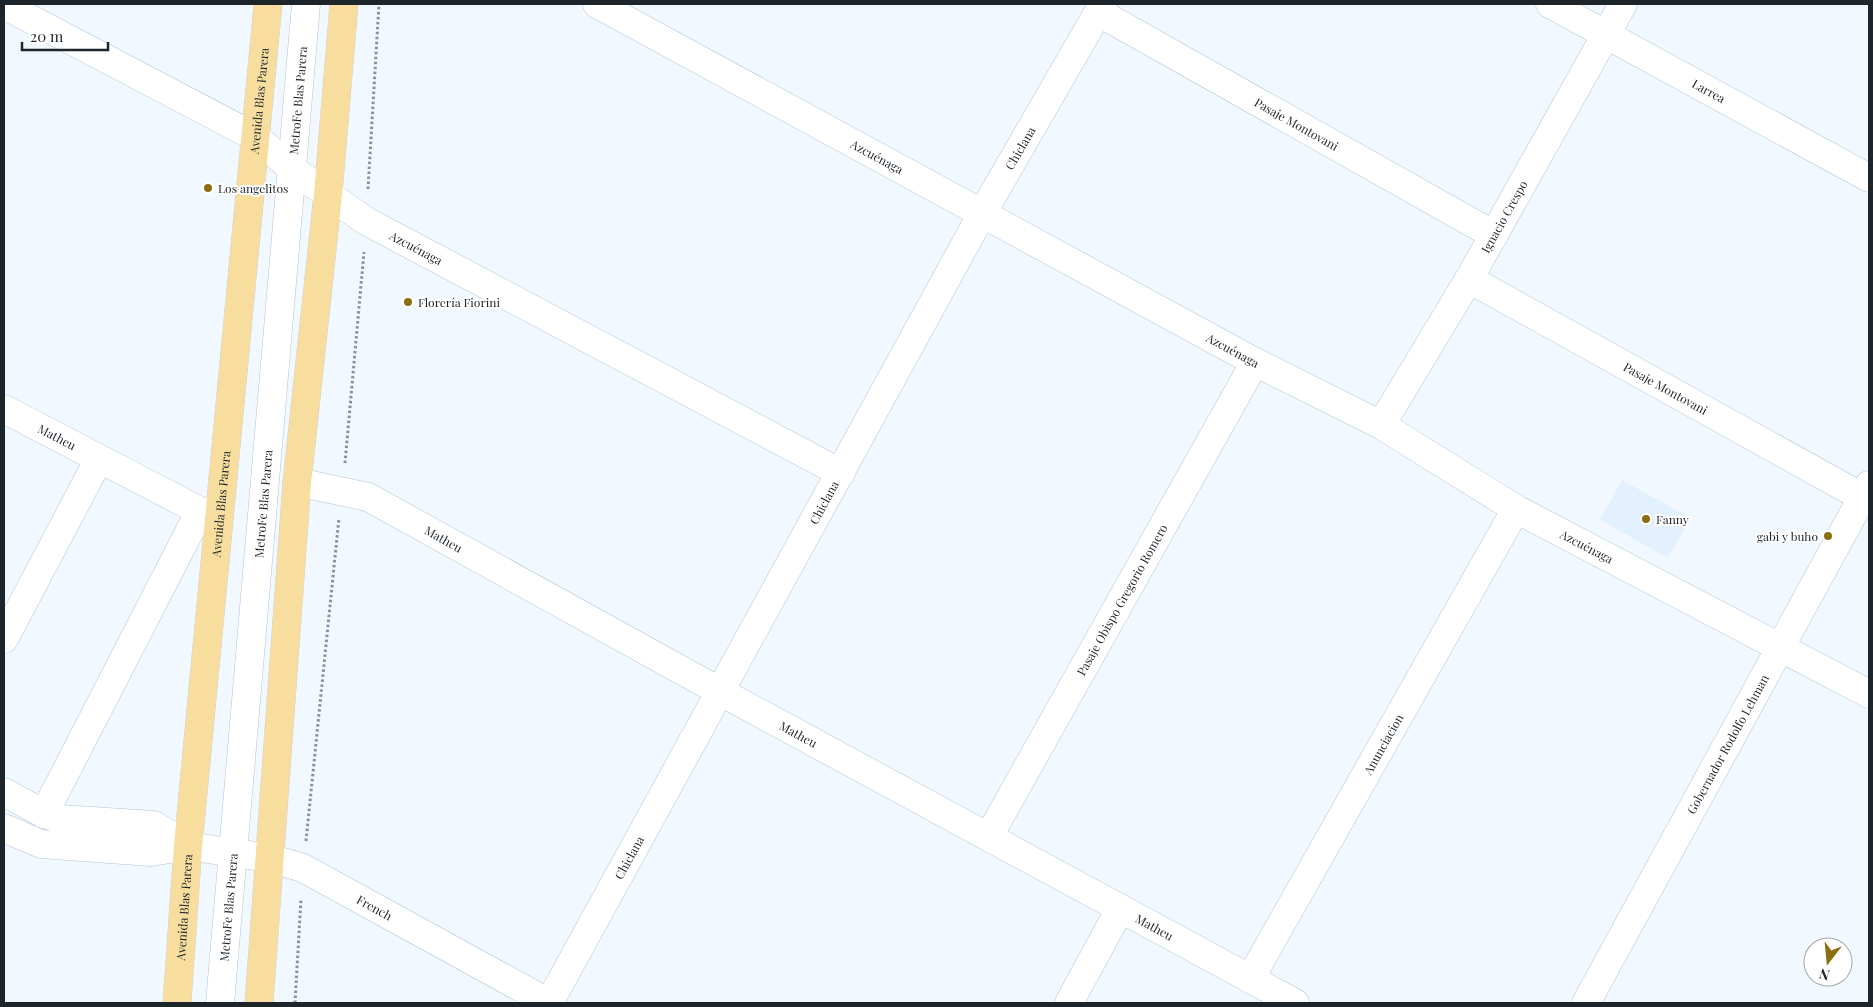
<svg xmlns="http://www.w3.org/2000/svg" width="1873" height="1007" viewBox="0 0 1873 1007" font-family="'Playfair Display',serif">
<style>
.built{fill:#e3f1ff}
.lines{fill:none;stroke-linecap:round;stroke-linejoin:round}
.minor-casing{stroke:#b3c4d5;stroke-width:29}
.major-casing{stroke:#d2d3d4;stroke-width:29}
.path{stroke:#8a9197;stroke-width:3;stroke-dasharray:2.5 2.5;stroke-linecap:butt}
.minor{stroke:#fff;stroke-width:28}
.major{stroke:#f7de9e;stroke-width:28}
.poi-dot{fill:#8c6d0f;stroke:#fff;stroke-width:2}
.labels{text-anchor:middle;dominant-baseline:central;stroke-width:4;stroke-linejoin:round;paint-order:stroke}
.street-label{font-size:12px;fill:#1d242a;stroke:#fff}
.poi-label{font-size:12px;fill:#1d242a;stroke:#fff;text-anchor:start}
</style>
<rect width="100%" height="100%" fill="#f1f8ff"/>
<path class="built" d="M 1622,480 L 1691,518 L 1668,558 L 1600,520 Z"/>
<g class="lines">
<defs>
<g id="minor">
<path id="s1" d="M 597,4 L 1255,362 L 1381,425 L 1516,509 L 1869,694"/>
<path id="s2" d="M 1550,4 L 1869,178"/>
<path id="s3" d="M 4,5 L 257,138 L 292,169 L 366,221 L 841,473"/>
<path id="s4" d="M 1098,12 L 1494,235"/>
<path id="s5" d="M 1469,279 L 1862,497"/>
<path id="s6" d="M 4,409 L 200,511 L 217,513"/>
<path id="s7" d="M 1381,425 L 1469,279 L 1623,4"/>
<path id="s8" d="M 297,482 L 368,497 L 719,691 L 1295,1003"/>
<path d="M 4,639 L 99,459"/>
<path d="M 4,792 L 44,814 L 60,819 L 154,825 L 188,846 L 151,852 L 41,844 L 4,828"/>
<path d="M 44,814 L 200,511"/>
<path id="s9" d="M 989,836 L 1255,362"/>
<path id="s10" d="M 188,846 L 269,858 L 303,868 L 549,1003"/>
<path id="s11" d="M 1250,979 L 1516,509"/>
<path id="s12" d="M 220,1003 L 306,4"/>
<path id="s13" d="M 549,1003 L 983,212 L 1103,4"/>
<path d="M 1069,1003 L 1120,909"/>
<path id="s14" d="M 1586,1003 L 1869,485"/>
</g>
<g id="major">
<path id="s15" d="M 177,1003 L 188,846 L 268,4"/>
<path d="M 259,1003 L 297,482 L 328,194 L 344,4"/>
</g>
</defs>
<use href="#minor" class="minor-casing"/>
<use href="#major" class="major-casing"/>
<path class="path" d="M 368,189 L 379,4
M 345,463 L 364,252
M 306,841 L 339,518
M 295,1003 L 301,899"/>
<use href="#minor" class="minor"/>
<use href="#major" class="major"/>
</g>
<g class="poi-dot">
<circle cx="208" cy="188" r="5"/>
<circle cx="408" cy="302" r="5"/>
<circle cx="1646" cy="519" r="5"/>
<circle cx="1828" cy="536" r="5"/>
</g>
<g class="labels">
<g class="street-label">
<text stroke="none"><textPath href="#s2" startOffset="181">Larrea</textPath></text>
<text stroke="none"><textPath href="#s15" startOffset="906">Avenida Blas Parera</textPath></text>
<text stroke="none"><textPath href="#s12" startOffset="906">MetroFe Blas Parera</textPath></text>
<text stroke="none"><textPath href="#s4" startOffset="228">Pasaje Montovani</textPath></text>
<text stroke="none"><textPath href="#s13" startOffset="976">Chiclana</textPath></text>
<text stroke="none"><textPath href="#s1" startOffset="319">Azcuénaga</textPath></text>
<text stroke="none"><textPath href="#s7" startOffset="242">Ignacio Crespo</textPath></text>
<text stroke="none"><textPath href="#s3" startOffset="480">Azcuénaga</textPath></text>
<text stroke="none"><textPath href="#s1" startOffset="724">Azcuénaga</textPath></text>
<text stroke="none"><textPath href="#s5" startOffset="225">Pasaje Montovani</textPath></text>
<text stroke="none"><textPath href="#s6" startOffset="60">Matheu</textPath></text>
<text stroke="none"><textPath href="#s15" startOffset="501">Avenida Blas Parera</textPath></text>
<text stroke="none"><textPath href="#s12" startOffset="501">MetroFe Blas Parera</textPath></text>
<text stroke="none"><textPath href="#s13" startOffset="571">Chiclana</textPath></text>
<text stroke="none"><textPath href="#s8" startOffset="159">Matheu</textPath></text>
<text stroke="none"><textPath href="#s1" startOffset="1129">Azcuénaga</textPath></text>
<text stroke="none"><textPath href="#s9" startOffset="271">Pasaje Obispo Gregorio Romero</textPath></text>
<text stroke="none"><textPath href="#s8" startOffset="564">Matheu</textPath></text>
<text stroke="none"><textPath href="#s11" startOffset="270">Anunciacion</textPath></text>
<text stroke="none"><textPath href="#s14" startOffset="295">Gobernador Rodolfo Lehman</textPath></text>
<text stroke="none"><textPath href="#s13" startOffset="166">Chiclana</textPath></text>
<text stroke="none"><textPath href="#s15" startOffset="96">Avenida Blas Parera</textPath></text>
<text stroke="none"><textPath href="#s12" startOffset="96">MetroFe Blas Parera</textPath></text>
<text stroke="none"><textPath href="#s10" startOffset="199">French</textPath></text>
<text stroke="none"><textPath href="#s8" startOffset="969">Matheu</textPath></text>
</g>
<g class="poi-label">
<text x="218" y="188">Los angelitos</text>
<text x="418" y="302">Florería Fiorini</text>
<text x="1656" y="519">Fanny</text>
<text x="1818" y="536" text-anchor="end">gabi y buho</text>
</g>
</g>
<rect width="1873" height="1007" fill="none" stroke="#1d242a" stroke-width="10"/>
<g transform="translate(1828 962) rotate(196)"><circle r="24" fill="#ffffff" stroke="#a5a7aa"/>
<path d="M0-4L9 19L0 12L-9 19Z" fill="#8c6d0f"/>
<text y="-8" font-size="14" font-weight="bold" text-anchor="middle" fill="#1d242a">N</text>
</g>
<path d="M22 42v8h86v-8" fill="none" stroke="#1d242a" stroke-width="2.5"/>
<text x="30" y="42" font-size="15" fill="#1d242a" stroke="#ffffff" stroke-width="4" paint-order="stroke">20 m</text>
</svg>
